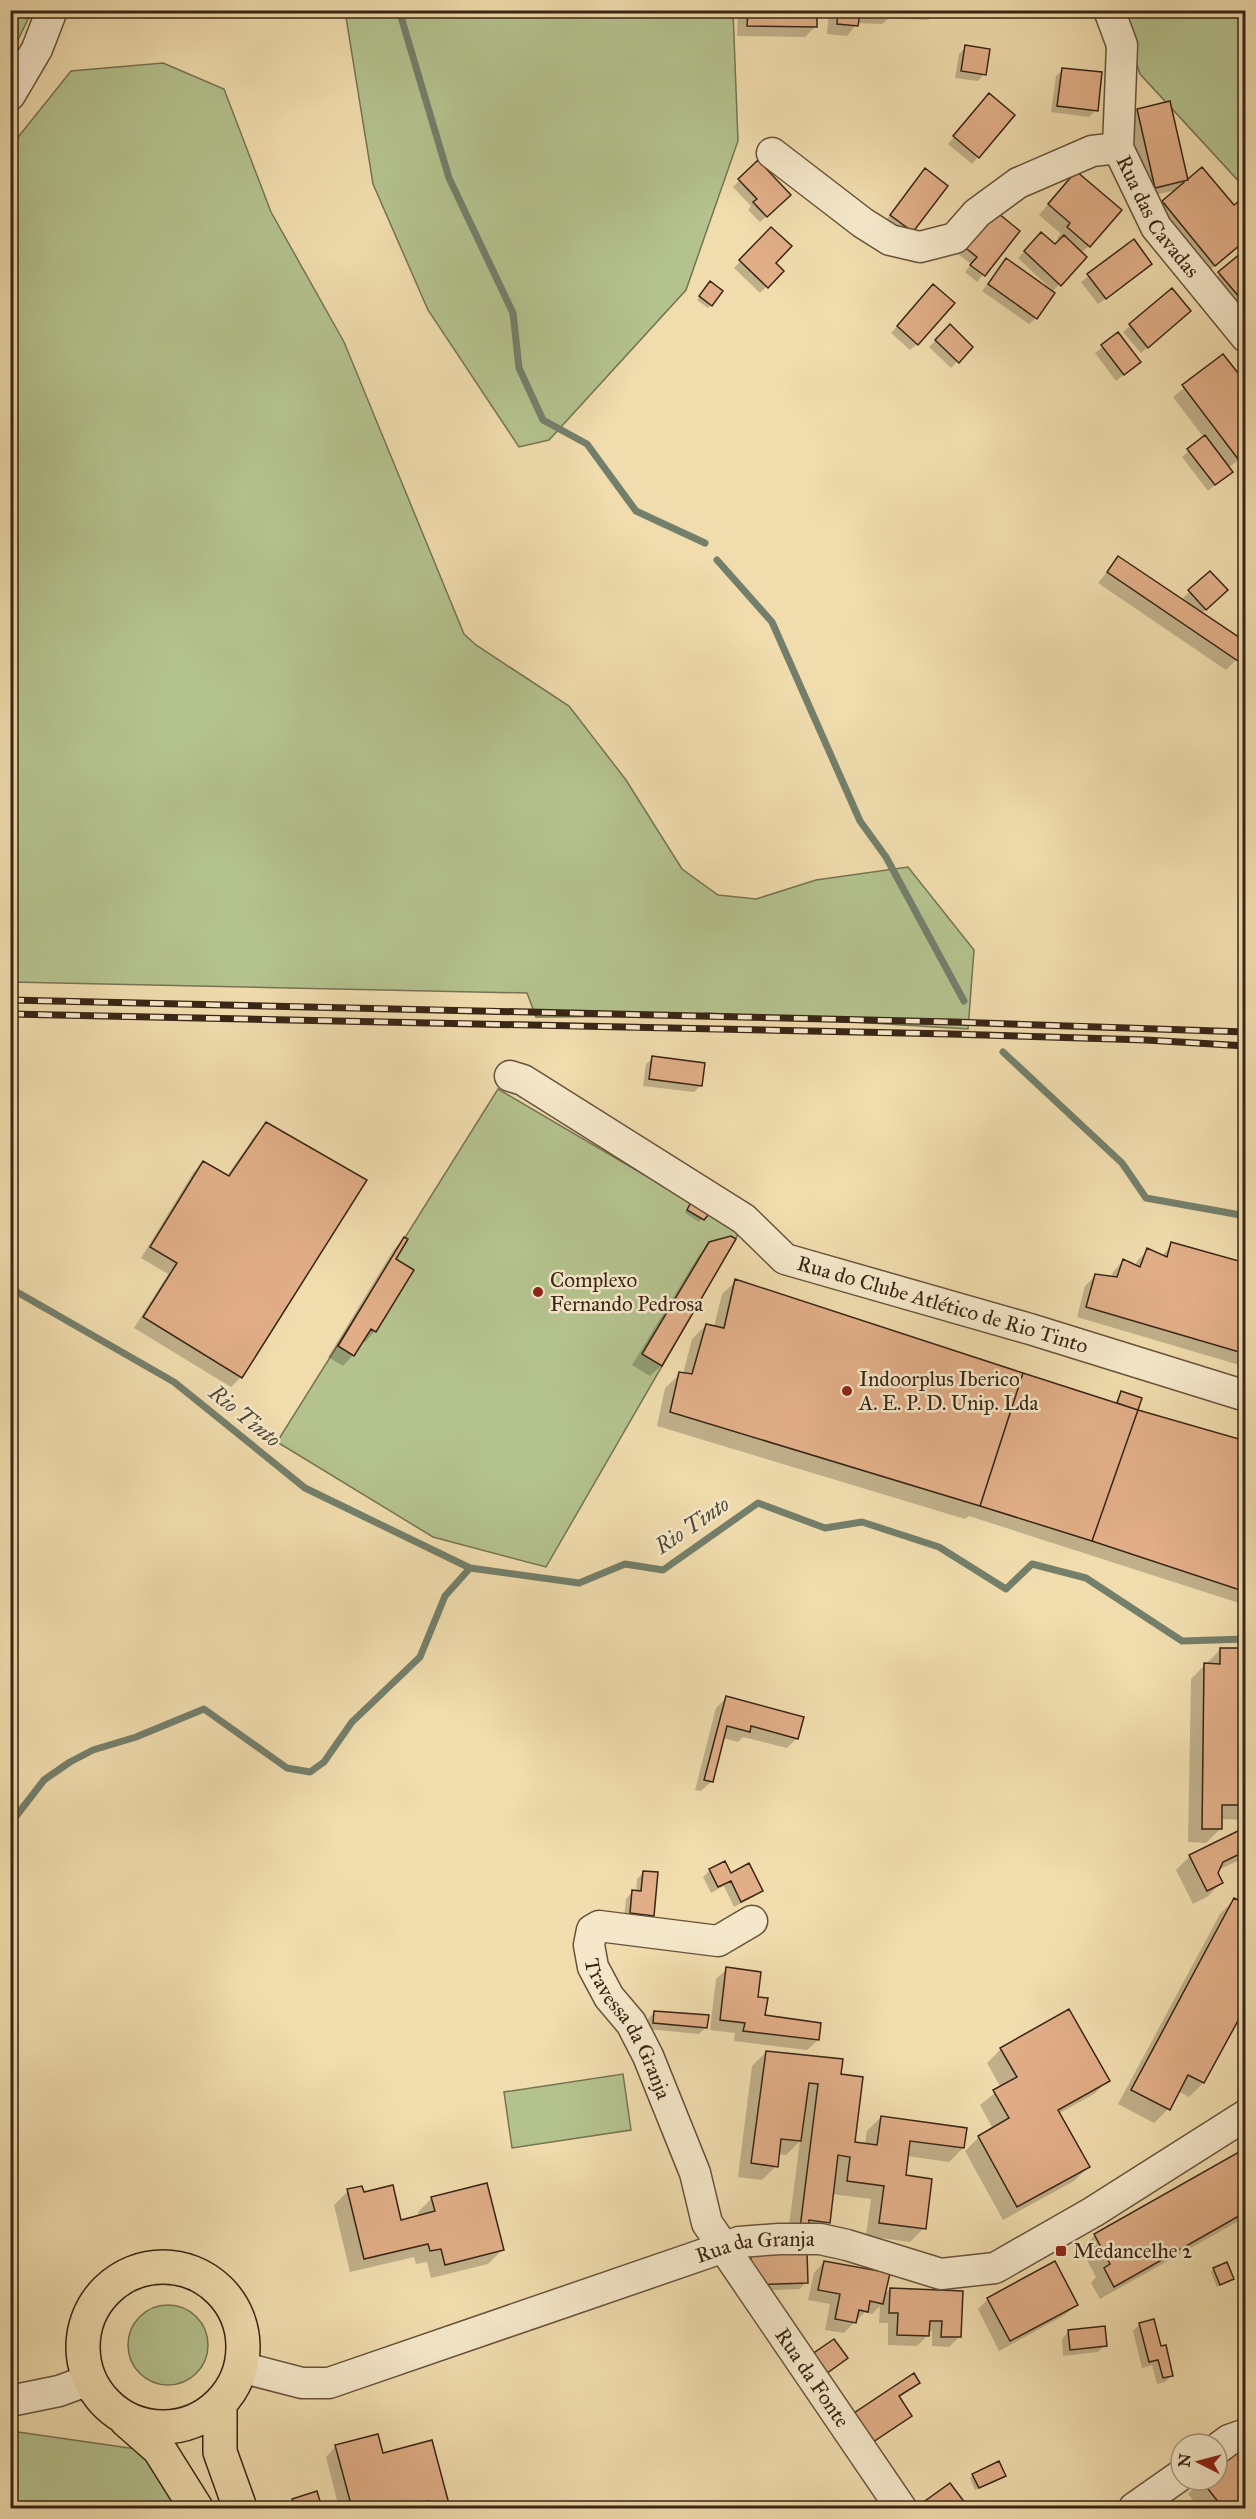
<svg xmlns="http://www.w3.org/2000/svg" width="1256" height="2519" viewBox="0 0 1256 2519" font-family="'IM FELL Great Primer',serif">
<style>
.green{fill:#b4c28e;stroke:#767352;stroke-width:1.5}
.shadow{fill:#0003}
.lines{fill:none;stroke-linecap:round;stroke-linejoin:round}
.stream{stroke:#747f6b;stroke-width:7}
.building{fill:#e1ae87;stroke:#392415;stroke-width:1.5}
.minor-casing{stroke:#67523b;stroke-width:33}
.major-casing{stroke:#392415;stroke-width:36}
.minor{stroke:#f5e8ca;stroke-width:30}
.major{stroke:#f0dcad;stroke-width:33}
.rail-casing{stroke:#392415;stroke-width:7}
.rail{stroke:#f5e8ca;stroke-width:4.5;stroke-dasharray:14;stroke-linecap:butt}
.poi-dot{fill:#8f2418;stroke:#f5e8ca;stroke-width:2}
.labels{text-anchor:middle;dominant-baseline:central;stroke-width:5;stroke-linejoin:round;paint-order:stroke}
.street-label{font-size:21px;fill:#392415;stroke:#f5e8ca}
.poi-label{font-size:21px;fill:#392415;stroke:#f5e8ca;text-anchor:start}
.water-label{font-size:22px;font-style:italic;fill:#524a39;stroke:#f5e8ca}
</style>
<rect width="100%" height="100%" fill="#f0dcad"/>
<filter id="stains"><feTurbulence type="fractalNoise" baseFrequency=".00333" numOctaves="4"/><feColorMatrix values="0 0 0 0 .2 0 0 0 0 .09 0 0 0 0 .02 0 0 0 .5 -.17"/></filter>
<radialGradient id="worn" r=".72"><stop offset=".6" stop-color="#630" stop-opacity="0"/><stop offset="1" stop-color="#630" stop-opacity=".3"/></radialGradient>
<path class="green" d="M 11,10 L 32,11 L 11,54 L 10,11 Z
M 345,11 L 733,11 L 738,141 L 686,290 L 549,440 L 519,447 L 428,310 L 373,184 Z
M 1119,11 L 1245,11 L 1245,188 L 1140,74 Z
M 163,63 L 224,89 L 271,212 L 344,342 L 464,634 L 476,645 L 569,706 L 626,780 L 682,869 L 718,895 L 756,899 L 816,880 L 908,867 L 974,950 L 968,1029 L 705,1013 L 700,1016 L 536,1017 L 527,993 L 11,982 L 11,146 L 71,71 Z
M 498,1089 L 740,1231 L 546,1567 L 433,1537 L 277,1442 Z
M 623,2074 L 631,2130 L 512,2148 L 504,2092 Z
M128 2345a40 40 0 1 1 80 0a40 40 0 1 1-80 0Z
M 11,2431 L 143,2450 L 184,2508 L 11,2508 Z"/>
<path class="shadow" d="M 738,10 L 816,10 L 815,27 L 805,37 L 737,36 Z
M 829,10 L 938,10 L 928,20 L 889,18 L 882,24 L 857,23 L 847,36 L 827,34 Z
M 966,47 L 984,74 L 978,81 L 955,78 L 959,54 Z
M 1063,69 L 1096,110 L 1089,117 L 1051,112 L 1056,76 Z
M 983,102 L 978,157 L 972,164 L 948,144 Z
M 1137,110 L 1187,181 L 1234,207 L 1246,240 L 1204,275 L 1152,212 L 1177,190 L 1145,197 L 1127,121 Z
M 758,162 L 789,195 L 760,222 L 748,210 L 751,206 L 733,187 Z
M 918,177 L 911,231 L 884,223 Z
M 1066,183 L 1089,246 L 1081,253 L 1085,257 L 1053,291 L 1018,258 L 1041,234 L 1055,246 L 1060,241 L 1057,238 L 1061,234 L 1039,215 Z
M 986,218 L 1018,232 L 977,282 L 965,272 L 971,264 L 958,254 Z
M 771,229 L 774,263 L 782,271 L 760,293 L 734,268 Z
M 1133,241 L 1143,271 L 1098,304 L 1081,282 Z
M 1246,251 L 1246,327 L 1209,284 Z
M 1006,260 L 1036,318 L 1029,324 L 982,291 Z
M 707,286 L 711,305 L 708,308 L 697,300 Z
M 1171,290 L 1182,318 L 1141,353 L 1123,332 Z
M 927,293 L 917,344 L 910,350 L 891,333 Z
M 950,326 L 971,347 L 951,368 L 929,347 Z
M 1118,335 L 1132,368 L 1116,381 L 1095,353 Z
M 1223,356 L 1246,386 L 1246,454 L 1228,468 L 1231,472 L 1208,491 L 1182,457 L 1204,438 L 1173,397 Z
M 1246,473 L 1246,490 L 1238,480 Z
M 1118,558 L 1187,603 L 1183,598 L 1210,573 L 1226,590 L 1201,614 L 1246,647 L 1236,660 L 1226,670 L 1098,583 Z
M 653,1058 L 701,1085 L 694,1092 L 643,1086 L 646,1064 Z
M 267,1123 L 241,1377 L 231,1387 L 134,1328 L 168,1274 L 141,1258 L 193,1173 L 203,1162 L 227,1176 L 256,1134 Z
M 691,1203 L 707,1213 L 699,1222 L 685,1213 Z
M 404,1239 L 394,1260 L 375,1331 L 365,1342 L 362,1340 L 353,1355 L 343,1366 L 328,1357 L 394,1249 Z
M 734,1239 L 661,1366 L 650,1376 L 632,1365 L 699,1255 L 710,1244 Z
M 1172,1244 L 1246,1264 L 1246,1367 L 1077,1317 L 1085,1286 L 1096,1275 L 1111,1278 L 1113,1272 L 1123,1261 L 1135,1267 L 1137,1261 L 1148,1250 L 1162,1256 Z
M 736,1281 L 1115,1404 L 1121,1393 L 1140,1399 L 1136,1411 L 1246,1443 L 1246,1596 L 1239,1603 L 969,1516 L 965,1519 L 657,1426 L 665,1388 L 680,1374 L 683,1374 L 692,1339 L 706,1325 L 714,1327 L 722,1294 Z
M 1221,1649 L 1246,1650 L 1246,1820 L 1220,1819 L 1220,1829 L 1206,1843 L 1188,1842 L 1191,1679 Z
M 726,1698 L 797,1738 L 787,1748 L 743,1737 L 738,1742 L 723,1738 L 712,1781 L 701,1791 L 695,1790 L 716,1708 Z
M 1246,1829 L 1246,1857 L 1218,1870 L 1216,1873 L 1221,1883 L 1207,1897 L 1193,1904 L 1176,1870 L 1190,1856 Z
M 710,1870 L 730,1875 L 761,1891 L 754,1897 L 734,1907 L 724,1886 L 711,1893 L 703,1877 Z
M 644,1872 L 653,1915 L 646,1922 L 624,1920 L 626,1899 L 632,1892 L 636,1892 L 637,1879 Z
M 1234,1900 L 1246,2002 L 1203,2083 L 1189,2097 L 1178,2091 L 1168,2109 L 1154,2123 L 1118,2104 L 1220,1914 Z
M 727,1969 L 756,1998 L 764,2017 L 818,2040 L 807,2050 L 734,2041 L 735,2033 L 710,2030 L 716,1979 Z
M 654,2012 L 706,2027 L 699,2034 L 647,2029 L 648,2019 Z
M 1001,2049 L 1108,2080 L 1094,2094 L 1058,2114 L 1088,2167 L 1074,2181 L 1003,2220 L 965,2151 L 979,2137 L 993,2129 L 980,2105 L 1001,2088 L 987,2063 Z
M 766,2052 L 839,2075 L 853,2144 L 865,2145 L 867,2131 L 881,2117 L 963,2148 L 949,2162 L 907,2156 L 904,2176 L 924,2228 L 910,2242 L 866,2236 L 871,2199 L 832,2194 L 828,2222 L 814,2236 L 787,2241 L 800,2141 L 786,2155 L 778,2154 L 776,2166 L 762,2180 L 738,2177 L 752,2066 Z
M 1246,2149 L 1246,2217 L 1100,2299 L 1091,2283 L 1096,2277 L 1081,2249 L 1095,2235 Z
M 348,2191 L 363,2194 L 400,2222 L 419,2217 L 418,2212 L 432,2198 L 502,2250 L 488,2264 L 431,2278 L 427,2262 L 416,2264 L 414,2257 L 350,2272 L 334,2205 Z
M 751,2256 L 806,2282 L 800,2289 L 745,2291 L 744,2263 Z
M 824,2262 L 883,2296 L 890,2289 L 961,2292 L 959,2337 L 949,2347 L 932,2346 L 932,2331 L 928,2331 L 927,2336 L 917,2346 L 888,2345 L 888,2323 L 879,2323 L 880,2306 L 872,2314 L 865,2312 L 844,2333 L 825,2330 L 830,2304 L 808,2300 L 814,2273 Z
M 1214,2269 L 1233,2279 L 1217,2287 L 1211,2272 Z
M 988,2299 L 1076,2305 L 1065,2315 L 999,2351 L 978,2309 Z
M 1246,2316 L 1246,2352 L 1241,2352 L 1238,2323 Z
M 1140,2324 L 1160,2348 L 1172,2375 L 1165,2382 L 1157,2384 L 1152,2365 L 1142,2368 L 1133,2331 Z
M 1068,2332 L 1105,2345 L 1098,2352 L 1063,2356 L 1062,2339 Z
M 918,2383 L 899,2398 L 910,2416 L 865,2447 L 848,2421 Z
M 336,2446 L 448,2504 L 443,2508 L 339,2508 L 326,2457 Z
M 1246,2454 L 1246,2508 L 1199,2508 L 1188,2494 L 1201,2480 L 1217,2480 L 1217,2468 Z
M 973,2475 L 1004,2476 L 975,2490 L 970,2478 Z
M 949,2485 L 967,2508 L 918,2508 L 919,2507 Z
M 316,2493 L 321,2508 L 286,2508 L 293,2500 Z"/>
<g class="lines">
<path class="stream" d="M 399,10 L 449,178 L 513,313 L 519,368 L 543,420 L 587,444 L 636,511 L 705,543
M 717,560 L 772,622 L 860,821 L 886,857 L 964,1001
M 1003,1052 L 1122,1163 L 1146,1198 L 1246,1216
M 10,1288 L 174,1382 L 305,1488 L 470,1568 L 579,1583 L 625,1564 L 663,1570 L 758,1503 L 825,1528 L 862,1522 L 939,1547 L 1006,1589 L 1032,1564 L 1086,1578 L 1182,1641 L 1246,1639
M 10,1824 L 44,1780 L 70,1762 L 93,1750 L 136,1737 L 204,1709 L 287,1768 L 310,1772 L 324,1762 L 352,1722 L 420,1657 L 445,1596 L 470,1568"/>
</g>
<path class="building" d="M 748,10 L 817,10 L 817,27 L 747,26 Z
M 838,10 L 894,10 L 894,15 L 860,12 L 858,26 L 837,24 Z
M 965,45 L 990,49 L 986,75 L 961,71 Z
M 1062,68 L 1102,72 L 1098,111 L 1057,106 Z
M 989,93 L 1015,115 L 979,158 L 953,136 Z
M 1170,101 L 1188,180 L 1155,188 L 1137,109 Z
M 758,160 L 791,195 L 767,217 L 753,202 L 757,199 L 738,179 Z
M 1202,167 L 1234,205 L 1244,197 L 1246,199 L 1246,240 L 1215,266 L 1162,201 Z
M 925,168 L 948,186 L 913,232 L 890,215 Z
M 1076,171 L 1122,210 L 1090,247 L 1067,227 L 1070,223 L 1048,204 Z
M 993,209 L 1020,231 L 985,276 L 970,265 L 977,257 L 963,246 Z
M 771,227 L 792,246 L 776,263 L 784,271 L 768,288 L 739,260 Z
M 1041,232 L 1055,244 L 1064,235 L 1087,257 L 1061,286 L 1024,251 Z
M 1134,239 L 1152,264 L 1106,299 L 1087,274 Z
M 1246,249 L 1246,305 L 1218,272 Z
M 1006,258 L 1055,293 L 1037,319 L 988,284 Z
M 710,281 L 723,291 L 712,306 L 699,296 Z
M 933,284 L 955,303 L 918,345 L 897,326 Z
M 1172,288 L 1191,311 L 1148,348 L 1129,324 Z
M 950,324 L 973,347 L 959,363 L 935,340 Z
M 1118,332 L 1141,362 L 1124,375 L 1101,345 Z
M 1223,354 L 1246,383 L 1246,453 L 1238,459 L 1182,385 Z
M 1205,435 L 1233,472 L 1215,485 L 1187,449 Z
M 1118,556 L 1246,642 L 1246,650 L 1238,661 L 1107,572 Z
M 1210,571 L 1228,590 L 1206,610 L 1188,590 Z
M 652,1056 L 705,1063 L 702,1086 L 649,1079 Z
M 266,1122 L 367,1180 L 242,1378 L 143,1317 L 177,1263 L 150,1247 L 203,1161 L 229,1176 Z
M 691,1202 L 710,1213 L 704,1220 L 687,1210 Z
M 731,1236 L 736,1239 L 662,1366 L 642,1354 L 709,1242 Z
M 404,1237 L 408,1239 L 396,1259 L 414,1270 L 376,1332 L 371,1329 L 354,1356 L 338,1346 Z
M 1171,1242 L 1246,1263 L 1246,1354 L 1086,1307 L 1095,1274 L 1117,1277 L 1123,1259 L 1140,1267 L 1147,1248 L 1167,1257 Z
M 735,1279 L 1023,1373 L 980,1506 L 670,1412 L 679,1372 L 692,1374 L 706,1324 L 724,1328 Z
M 1023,1373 L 1138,1410 L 1092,1541 L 980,1506 Z
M 1121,1391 L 1142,1398 L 1138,1410 L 1117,1403 Z
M 1138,1410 L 1246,1441 L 1246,1592 L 1092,1541 Z
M 1220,1648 L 1246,1648 L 1246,1805 L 1222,1805 L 1222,1829 L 1202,1829 L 1204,1663 L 1220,1664 Z
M 726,1696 L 804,1717 L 798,1739 L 751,1726 L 750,1732 L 727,1726 L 713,1782 L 704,1780 Z
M 1246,1827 L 1246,1851 L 1223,1862 L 1218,1873 L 1223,1883 L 1207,1891 L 1189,1855 Z
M 725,1861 L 731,1873 L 749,1863 L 763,1891 L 741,1902 L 731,1881 L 718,1887 L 709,1869 Z
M 643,1871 L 658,1872 L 654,1916 L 630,1913 L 632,1890 L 641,1891 Z
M 1234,1898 L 1246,1904 L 1246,2006 L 1204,2083 L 1188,2075 L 1170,2110 L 1131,2090 Z
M 726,1967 L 761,1972 L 758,1997 L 768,1998 L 765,2015 L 821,2023 L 819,2040 L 743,2031 L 745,2023 L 720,2020 Z
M 1069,2009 L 1110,2081 L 1058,2110 L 1090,2167 L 1017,2207 L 978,2136 L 1009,2118 L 993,2090 L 1017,2077 L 1000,2048 Z
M 654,2011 L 709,2015 L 707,2028 L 653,2023 Z
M 766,2051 L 843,2059 L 841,2074 L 863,2077 L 855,2142 L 877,2145 L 881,2116 L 967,2128 L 964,2148 L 910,2141 L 906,2175 L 932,2179 L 926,2229 L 879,2223 L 884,2186 L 847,2181 L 850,2157 L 838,2155 L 830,2223 L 809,2220 L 808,2229 L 800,2228 L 818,2084 L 809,2083 L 801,2141 L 781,2139 L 778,2167 L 751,2163 Z
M 1246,2148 L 1246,2212 L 1114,2287 L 1104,2268 L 1110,2264 L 1094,2234 Z
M 487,2183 L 504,2250 L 445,2265 L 441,2249 L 430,2251 L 428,2244 L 364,2259 L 347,2189 L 362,2186 L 364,2192 L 393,2185 L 401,2220 L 435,2211 L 431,2197 Z
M 807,2252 L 808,2283 L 751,2285 L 751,2254 Z
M 824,2261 L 890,2273 L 883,2304 L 870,2301 L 868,2312 L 859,2310 L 856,2323 L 835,2319 L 840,2294 L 818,2290 Z
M 1055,2261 L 1078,2305 L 1010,2341 L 987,2298 Z
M 1227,2262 L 1234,2279 L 1220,2285 L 1213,2268 Z
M 890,2288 L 963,2291 L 961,2337 L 941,2337 L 942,2321 L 930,2321 L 929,2336 L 897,2335 L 898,2313 L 889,2313 Z
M 1154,2319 L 1161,2346 L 1166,2345 L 1173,2376 L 1163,2378 L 1158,2360 L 1149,2362 L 1139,2323 Z
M 1105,2326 L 1107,2346 L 1070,2350 L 1068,2330 Z
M 834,2339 L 848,2358 L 819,2379 L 805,2359 Z
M 914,2373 L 920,2383 L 899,2396 L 912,2416 L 873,2442 L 854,2413 Z
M 378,2434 L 383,2453 L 432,2440 L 449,2504 L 430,2508 L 428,2501 L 398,2508 L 352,2508 L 335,2445 Z
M 1242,2447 L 1246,2452 L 1246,2508 L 1223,2508 L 1201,2480 L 1217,2480 L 1217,2466 Z
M 999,2461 L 1006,2476 L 979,2488 L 972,2474 Z
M 950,2483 L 969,2508 L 919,2508 L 918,2506 Z
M 317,2491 L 322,2508 L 295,2508 L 292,2499 Z"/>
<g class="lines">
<defs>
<g id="minor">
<path id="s1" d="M 1109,10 L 1122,45 L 1118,148 L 1156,227 L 1246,337"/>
<path d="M 10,95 L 37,49 L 52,10"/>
<path d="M 772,153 L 863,223 L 890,240 L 920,247 L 955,238 L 977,213 L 1018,183 L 1092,151 L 1118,148"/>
<path id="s2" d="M 510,1076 L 523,1080 L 744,1219 L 785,1259 L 1030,1329 L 1246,1396"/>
<path id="s3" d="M 752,1921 L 718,1941 L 599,1926 L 592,1930 L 589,1945 L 593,1967 L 609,1997 L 631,2023 L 648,2056 L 695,2173 L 707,2223 L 901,2508"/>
<path id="s4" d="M 240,2367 L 302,2383 L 329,2383 L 739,2242 L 779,2239 L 820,2239 L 847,2245 L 941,2274 L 995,2268 L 1093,2212 L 1246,2115"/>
<path d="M 10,2401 L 59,2391 L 89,2380"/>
<path d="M 1217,2449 L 1229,2440 L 1246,2434"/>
<path d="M 1134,2508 L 1181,2475"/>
</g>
<path id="major" d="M83 2347a80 80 0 1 1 160 0a80 80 0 1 1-160 0Z
M 220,2405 L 220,2452 L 240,2508
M 126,2420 L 159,2449 L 196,2508"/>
</defs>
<use href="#minor" class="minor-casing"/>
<use href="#major" class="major-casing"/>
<use href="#minor" class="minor"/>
<use href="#major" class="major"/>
<defs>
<path id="rail" d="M 10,1000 L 953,1022 L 1246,1032
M 10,1014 L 950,1034 L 1146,1040 L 1246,1046"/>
</defs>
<use href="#rail" class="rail-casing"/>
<use href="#rail" class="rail"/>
</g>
<g class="poi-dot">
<circle cx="538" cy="1292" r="6"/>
<circle cx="847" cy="1391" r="6"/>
<rect x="1055" y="2245" width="12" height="12" rx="3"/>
</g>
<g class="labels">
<g class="street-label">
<text stroke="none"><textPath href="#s1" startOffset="220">Rua das Cavadas</textPath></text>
<text stroke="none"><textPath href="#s2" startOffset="496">Rua do Clube Atlético de Rio Tinto</textPath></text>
<text stroke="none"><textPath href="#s3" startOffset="276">Travessa da Granja</textPath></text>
<text stroke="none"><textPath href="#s4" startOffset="540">Rua da Granja</textPath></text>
<text stroke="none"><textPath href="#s3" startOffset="675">Rua da Fonte</textPath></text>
</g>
<g class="poi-label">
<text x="550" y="1280">Complexo<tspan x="550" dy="24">Fernando Pedrosa</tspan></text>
<text x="859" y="1379">Indoorplus Iberico<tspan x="859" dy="24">A. E. P. D. Unip. Lda</tspan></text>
<text x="1073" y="2251">Medancelhe 2</text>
</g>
<g class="water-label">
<text transform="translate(245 1416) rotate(39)">Rio Tinto</text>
<text transform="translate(692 1525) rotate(-34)">Rio Tinto</text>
</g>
</g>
<rect width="1256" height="2519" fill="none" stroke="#f0dcad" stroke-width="36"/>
<rect x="12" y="12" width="1232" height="2495" fill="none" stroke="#392415" stroke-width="3"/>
<rect x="18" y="18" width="1220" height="2483" fill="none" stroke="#392415" stroke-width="1.5"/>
<g transform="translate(1199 2462) rotate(276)"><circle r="28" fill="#f5e8ca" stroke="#aa9a82" stroke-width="1.5"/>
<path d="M0-4.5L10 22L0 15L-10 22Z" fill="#8f2418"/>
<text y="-9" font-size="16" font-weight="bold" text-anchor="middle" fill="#392415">N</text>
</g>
<rect width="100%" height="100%" filter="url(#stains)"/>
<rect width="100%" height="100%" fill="url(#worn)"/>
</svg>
